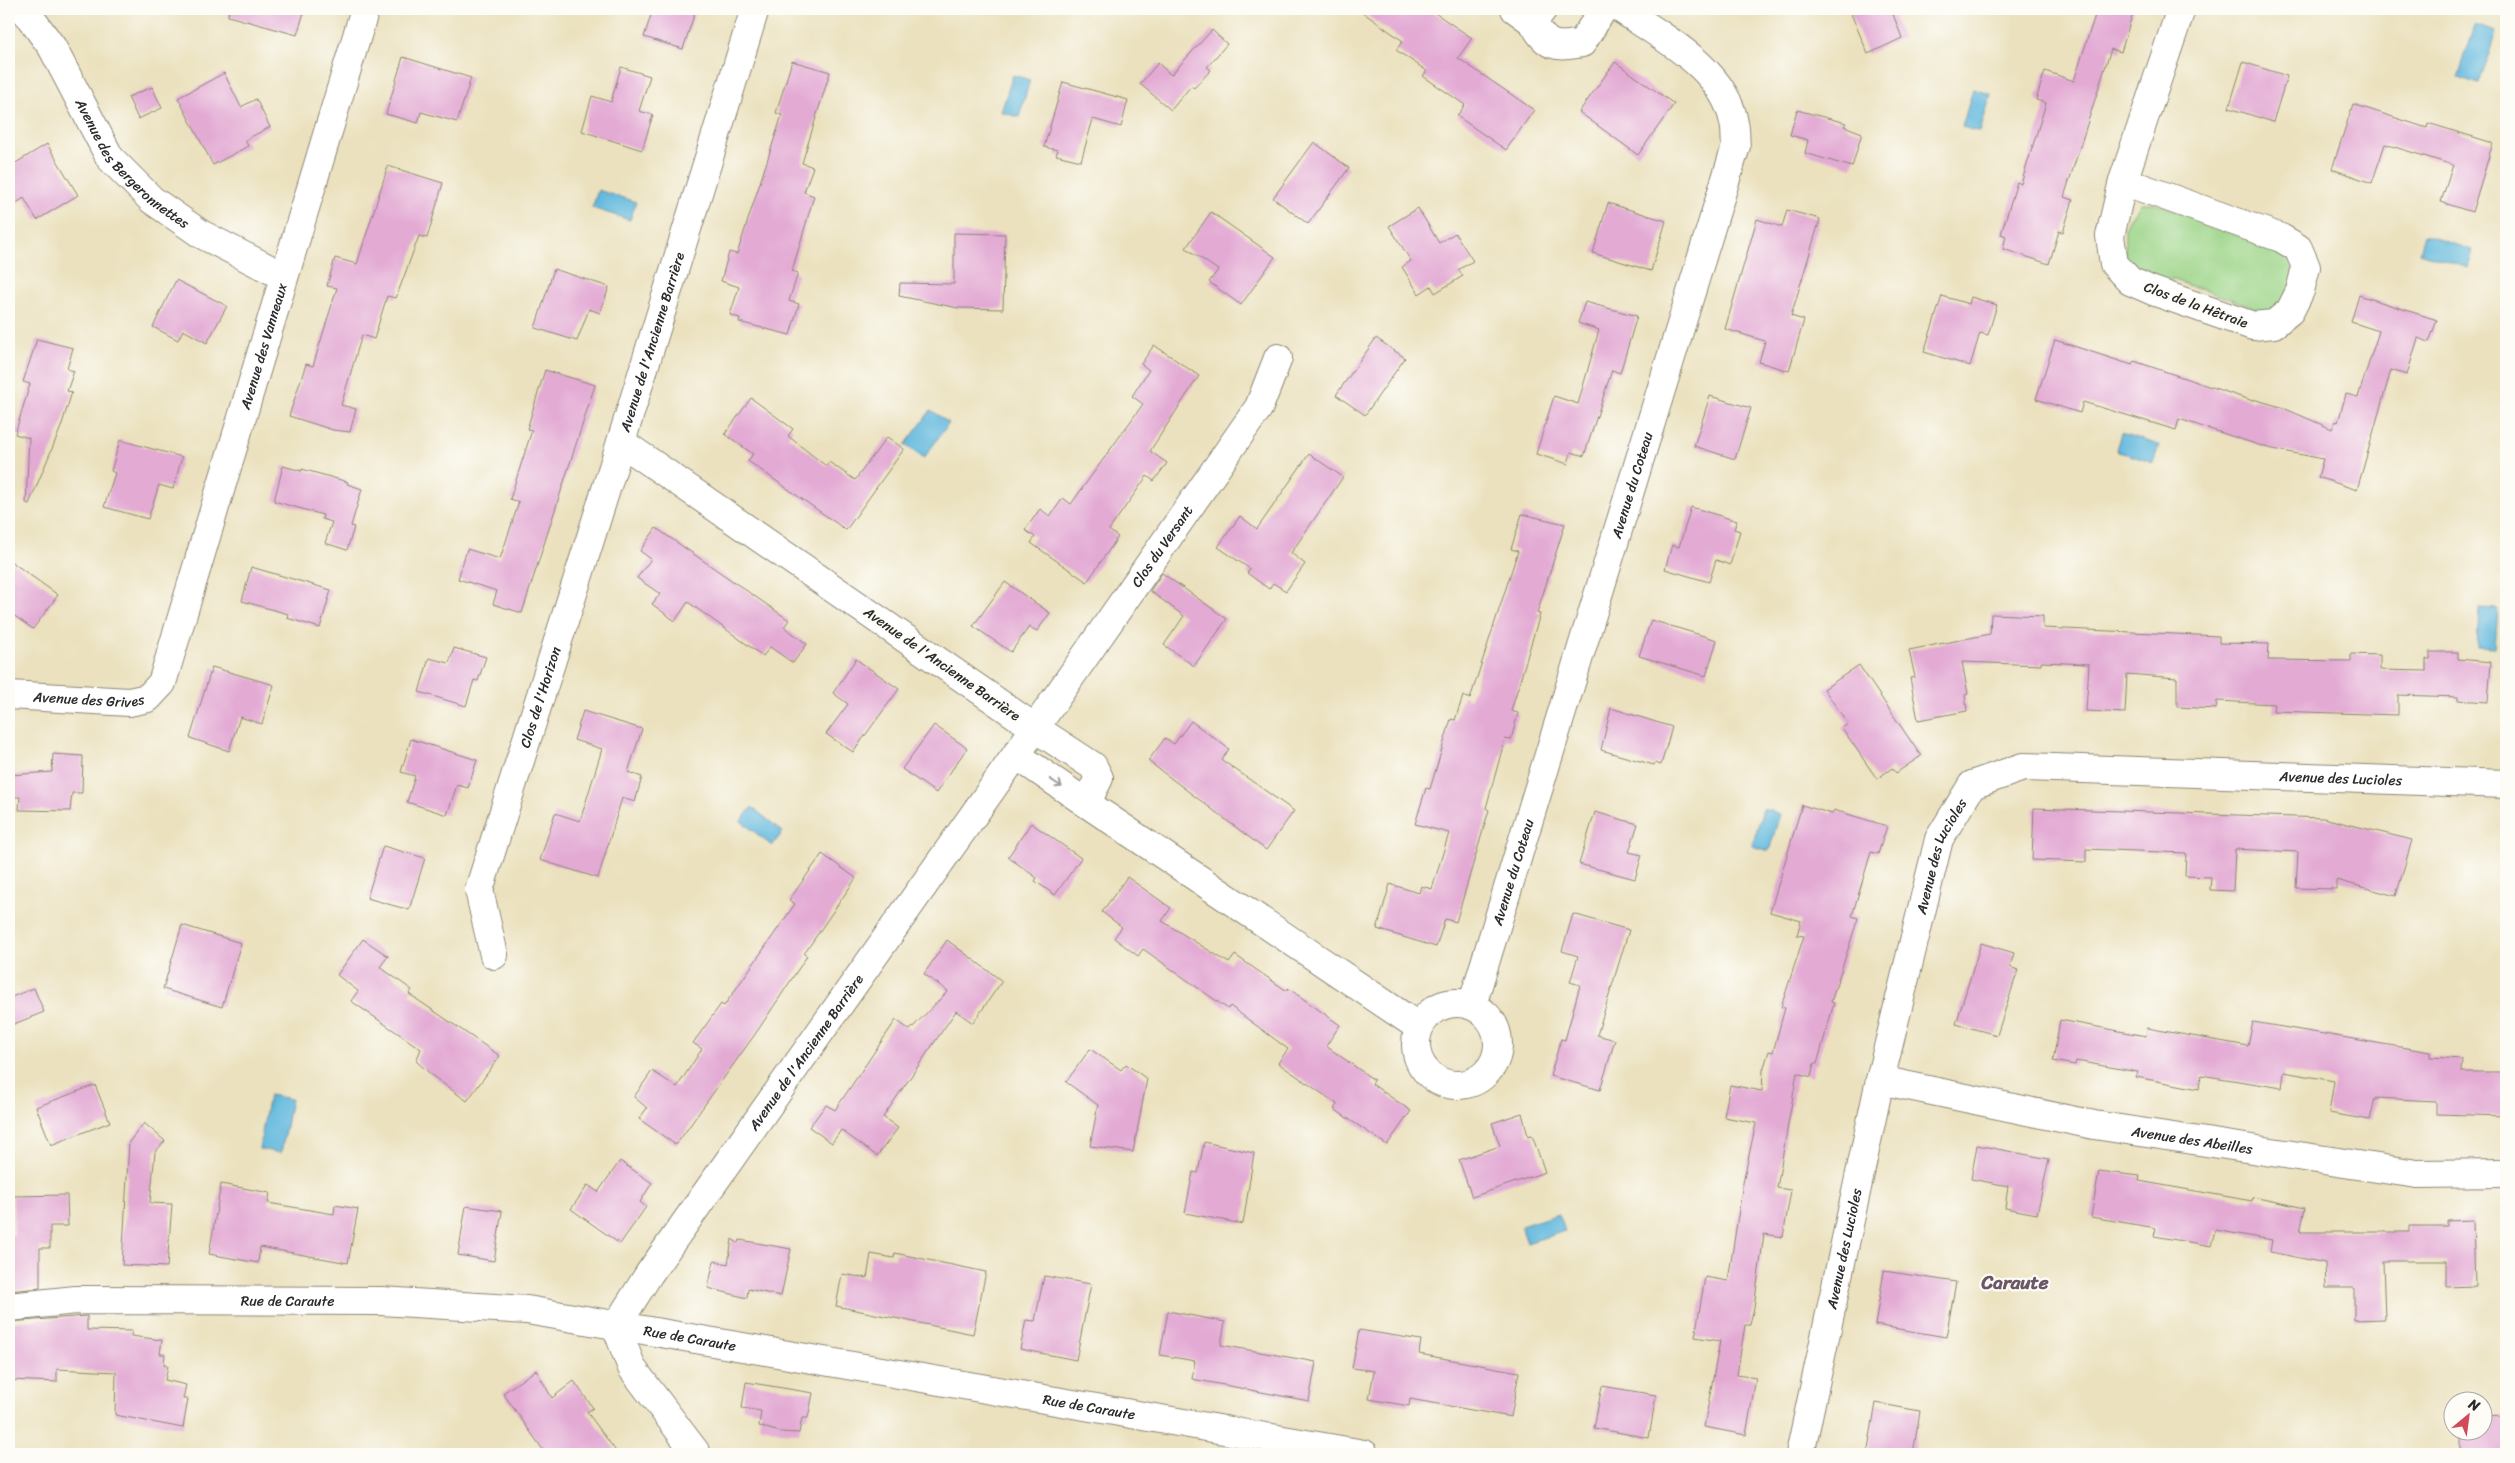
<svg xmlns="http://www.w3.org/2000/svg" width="2515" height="1463" viewBox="0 0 2515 1463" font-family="Sriracha,sans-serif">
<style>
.green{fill:#9bd487;stroke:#638059}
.water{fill:#60b8dd;stroke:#467284}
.building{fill:#e3aad4}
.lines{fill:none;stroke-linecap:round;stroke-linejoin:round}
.street-casing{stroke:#8b8674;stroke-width:30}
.street{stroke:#fff;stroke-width:28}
.oneway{stroke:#a0a0a0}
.labels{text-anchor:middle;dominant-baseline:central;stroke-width:4.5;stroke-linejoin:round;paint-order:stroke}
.street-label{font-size:14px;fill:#2b2b2b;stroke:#fdfcf7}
.district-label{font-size:19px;font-weight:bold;fill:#6b5766;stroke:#fdfcf7}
</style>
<rect width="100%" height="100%" fill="#fdfcf7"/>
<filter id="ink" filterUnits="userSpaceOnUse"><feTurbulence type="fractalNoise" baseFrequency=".02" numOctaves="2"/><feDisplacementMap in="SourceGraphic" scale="10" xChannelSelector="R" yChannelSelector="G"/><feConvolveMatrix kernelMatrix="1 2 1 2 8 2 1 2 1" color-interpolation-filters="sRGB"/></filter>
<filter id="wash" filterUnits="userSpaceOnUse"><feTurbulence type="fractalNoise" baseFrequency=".0096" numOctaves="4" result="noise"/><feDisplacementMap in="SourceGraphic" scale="20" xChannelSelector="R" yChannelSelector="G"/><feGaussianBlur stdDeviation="1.12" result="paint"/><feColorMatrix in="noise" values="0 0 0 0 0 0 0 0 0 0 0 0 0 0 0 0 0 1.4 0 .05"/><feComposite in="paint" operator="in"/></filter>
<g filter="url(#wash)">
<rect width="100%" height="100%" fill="#ebe1be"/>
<path class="green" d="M 2141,203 L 2155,203 L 2286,252 C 2302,283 2291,289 2273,315 L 2251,316 L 2251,306 L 2170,279 L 2164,287 L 2150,280 L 2125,255 L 2125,225 Z"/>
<path class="water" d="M 2475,25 L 2496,32 L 2479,84 L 2458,77 Z
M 1013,75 L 1030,80 L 1019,117 L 1001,112 Z
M 1973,89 L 1991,94 L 1980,132 L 1962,127 Z
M 598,190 L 636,202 L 630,220 L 592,208 Z
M 2424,235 L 2473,250 L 2468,268 L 2419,252 Z
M 931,410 L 949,423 L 924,458 L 905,445 Z
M 2121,433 L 2159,445 L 2153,463 L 2116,450 Z
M 2479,608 L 2498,609 L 2495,648 L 2477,647 Z
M 752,807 L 783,832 L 772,846 L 741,821 Z
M 1763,809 L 1780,814 L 1769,851 L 1752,846 Z
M 269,1095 L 291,1099 L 281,1153 L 259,1149 Z
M 1559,1214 L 1565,1231 L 1527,1243 L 1521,1226 Z"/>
<g id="blocks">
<path class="building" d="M 229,9 L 305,9 L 297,35 L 228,16 Z
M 653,9 L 696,9 L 683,49 L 644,37 Z
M 1358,9 L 1429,9 L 1472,38 L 1458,58 L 1534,110 L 1506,150 L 1457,116 L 1465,105 L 1423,76 L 1427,71 L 1396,50 L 1403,41 Z
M 1849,9 L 1891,9 L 1902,38 L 1868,54 Z
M 2097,9 L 2134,9 L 2121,52 L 2111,49 L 2064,197 L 2073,200 L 2063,232 L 2059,231 L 2049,264 L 2003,249 L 2006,236 L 2001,234 L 2017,182 L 2021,184 L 2046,103 L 2036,100 L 2045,71 L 2074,81 Z
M 1212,30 L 1227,44 L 1207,67 L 1211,70 L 1194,88 L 1191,86 L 1171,110 L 1140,84 L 1158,63 L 1171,75 Z
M 403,57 L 471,78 L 457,122 L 421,112 L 418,123 L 386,114 Z
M 792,61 L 830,72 L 802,163 L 813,167 L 804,192 L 814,196 L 792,271 L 798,273 L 789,301 L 799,304 L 790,335 L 739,322 L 740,318 L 730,315 L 739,287 L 721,281 L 729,252 L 737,254 L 782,115 L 776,113 Z
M 1615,62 L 1674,104 L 1638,155 L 1579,112 Z
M 2243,62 L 2287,76 L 2273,122 L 2229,108 Z
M 621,67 L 650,76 L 639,111 L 653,115 L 642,150 L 582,131 L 592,96 L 611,102 Z
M 224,73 L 241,107 L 256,99 L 270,127 L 245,140 L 248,146 L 213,165 L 178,98 Z
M 1063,82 L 1128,100 L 1121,127 L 1093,119 L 1081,161 L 1056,155 L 1058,150 L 1044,147 Z
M 152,87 L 162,108 L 138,119 L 128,97 Z
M 2353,104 L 2427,128 L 2428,123 L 2493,143 L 2472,212 L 2441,202 L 2453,165 L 2385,144 L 2372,183 L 2332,169 Z
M 1797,110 L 1846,123 L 1844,126 L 1862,133 L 1852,167 L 1805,153 L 1808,140 L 1790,135 Z
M 1314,142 L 1349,168 L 1308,224 L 1273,198 Z
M 47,144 L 78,195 L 37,220 L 24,198 L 9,208 L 9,167 Z
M 388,166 L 443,183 L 427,238 L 419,236 L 396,298 L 387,296 L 374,339 L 362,335 L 341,405 L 356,409 L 350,432 L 333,430 L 289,416 L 306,364 L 313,366 L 337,288 L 327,286 L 335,258 L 357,264 Z
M 1608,203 L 1666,221 L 1651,271 L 1593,253 Z
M 1418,208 L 1439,243 L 1455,233 L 1473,261 L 1458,270 L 1463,276 L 1435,293 L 1431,286 L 1419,294 L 1402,267 L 1411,261 L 1389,226 Z
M 1787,210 L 1820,219 L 1791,316 L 1804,320 L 1789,371 L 1759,362 L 1765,341 L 1725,329 L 1757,219 L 1782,227 Z
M 1211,212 L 1275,257 L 1241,305 L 1209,282 L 1218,270 L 1186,248 Z
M 954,233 L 1005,234 L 1003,309 L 958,308 L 899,296 L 900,283 L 954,284 Z
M 554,269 L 609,287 L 600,313 L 589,309 L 577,341 L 535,328 Z
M 176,280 L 227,306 L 207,343 L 183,330 L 178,340 L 153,327 Z
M 2359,295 L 2437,320 L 2429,342 L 2418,338 L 2407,375 L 2391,370 L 2357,490 L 2318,477 L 2323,459 L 2268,448 L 2179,419 L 2176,430 L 2083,402 L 2080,413 L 2036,399 L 2055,340 L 2132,365 L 2134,361 L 2253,401 L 2253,399 L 2281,407 L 2332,429 L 2335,421 L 2338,422 L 2346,394 L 2358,397 L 2379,331 L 2351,322 Z
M 1942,296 L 1969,304 L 1971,297 L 1997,305 L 1988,335 L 1980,333 L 1970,366 L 1924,352 Z
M 1585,302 L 1637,316 L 1620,373 L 1612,370 L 1584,456 L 1571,452 L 1568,464 L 1536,454 L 1554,396 L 1578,404 L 1599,330 L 1578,323 Z
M 1376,338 L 1405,358 L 1365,415 L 1336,395 Z
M 37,339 L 73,348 L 67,369 L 74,371 L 67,391 L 72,392 L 61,427 L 29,504 L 26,503 L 29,438 L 15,434 L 30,384 L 23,382 Z
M 1154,345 L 1199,376 L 1150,451 L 1167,463 L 1154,481 L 1147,476 L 1109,530 L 1118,537 L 1087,582 L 1031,543 L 1035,537 L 1025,530 L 1040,509 L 1050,516 L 1063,498 L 1071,504 L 1143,404 L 1132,396 L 1149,370 L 1141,364 Z
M 545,370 L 595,385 L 522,613 L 493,604 L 497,591 L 458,579 L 467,549 L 500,559 L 519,502 L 510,499 L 532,430 L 527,429 Z
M 1710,396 L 1751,408 L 1735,459 L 1694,446 Z
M 751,398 L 793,429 L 788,436 L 826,466 L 829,462 L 855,480 L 887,437 L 904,449 L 846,530 L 748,461 L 753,454 L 725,434 Z
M 120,440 L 182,457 L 173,489 L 159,485 L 148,519 L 104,507 L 115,473 L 111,471 Z
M 1309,454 L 1343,477 L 1291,553 L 1305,564 L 1286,591 L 1273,583 L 1269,589 L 1247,573 L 1250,569 L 1218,547 L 1240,516 L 1257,529 Z
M 283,466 L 302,471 L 302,469 L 348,482 L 347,484 L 362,489 L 351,526 L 354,527 L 347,550 L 325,543 L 332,522 L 322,519 L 323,515 L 274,501 Z
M 1691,507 L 1737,521 L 1734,529 L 1740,531 L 1730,565 L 1716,560 L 1709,582 L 1665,569 L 1672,545 L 1679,547 Z
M 1522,514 L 1565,524 L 1537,613 L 1540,614 L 1511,711 L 1518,713 L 1511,740 L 1505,739 L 1486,808 L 1489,810 L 1456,922 L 1445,919 L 1436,947 L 1377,929 L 1390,884 L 1419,893 L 1421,886 L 1432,889 L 1449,833 L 1415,824 L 1426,788 L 1430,789 L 1451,719 L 1455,720 L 1463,696 L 1470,699 L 1518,551 L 1511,549 Z
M 656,528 L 789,620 L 784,627 L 807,644 L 793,663 L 770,647 L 763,656 L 688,602 L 675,621 L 652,604 L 660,594 L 637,578 L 651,559 L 640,551 Z
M 9,560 L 58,595 L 33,629 L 9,612 Z
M 251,567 L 331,590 L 320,628 L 287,618 L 288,614 L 242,601 Z
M 1162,573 L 1227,619 L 1194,666 L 1164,645 L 1184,616 L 1150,591 Z
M 1005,582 L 1050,613 L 1037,631 L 1029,627 L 1011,652 L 973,626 Z
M 1991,614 L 2043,616 L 2043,628 L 2219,636 L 2219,643 L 2269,644 L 2268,660 L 2351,661 L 2351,654 L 2380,655 L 2380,670 L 2426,671 L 2426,659 L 2430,659 L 2430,652 L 2458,652 L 2458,659 L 2491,662 L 2488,702 L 2458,700 L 2458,697 L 2398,695 L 2398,715 L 2273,711 L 2274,704 L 2217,701 L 2216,709 L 2177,707 L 2177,678 L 2127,674 L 2125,713 L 2086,711 L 2089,664 L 2041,662 L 2041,665 L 1962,662 L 1968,694 L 1965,695 L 1967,711 L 1918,720 L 1910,678 L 1915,677 L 1909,650 L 1990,634 Z
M 1651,620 L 1717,640 L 1706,676 L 1639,656 Z
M 454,648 L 486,657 L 478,681 L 474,680 L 466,706 L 419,692 L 429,658 L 449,663 Z
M 856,659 L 899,689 L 853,752 L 826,734 L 848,704 L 833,693 Z
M 1859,665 L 1921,756 L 1896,773 L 1892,768 L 1877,779 L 1842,728 L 1848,724 L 1824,689 Z
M 212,667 L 274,685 L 262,724 L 240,717 L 229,751 L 190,738 Z
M 1611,708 L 1672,727 L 1661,765 L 1655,763 L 1654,765 L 1601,750 Z
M 583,711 L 642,729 L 628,772 L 642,777 L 635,802 L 622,798 L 598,878 L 540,860 L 555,813 L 580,821 L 602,749 L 574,740 Z
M 1191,721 L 1229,749 L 1222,760 L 1294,811 L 1266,850 L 1148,761 L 1165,738 L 1174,744 Z
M 934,725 L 967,748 L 936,793 L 902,769 Z
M 411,739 L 477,760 L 468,788 L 457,785 L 447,815 L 407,802 L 415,776 L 401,772 Z
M 53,754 L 83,756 L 82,793 L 72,793 L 70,811 L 19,810 L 20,797 L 9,797 L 9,775 L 52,772 Z
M 1802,805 L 1832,814 L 1834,810 L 1887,826 L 1878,854 L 1871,852 L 1852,916 L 1858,918 L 1831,1002 L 1834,1003 L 1817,1064 L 1814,1064 L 1811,1077 L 1797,1073 L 1777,1188 L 1791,1190 L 1783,1237 L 1764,1234 L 1754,1307 L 1750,1325 L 1745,1325 L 1737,1375 L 1756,1378 L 1746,1435 L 1704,1427 L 1720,1341 L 1695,1337 L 1705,1277 L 1728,1281 L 1743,1183 L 1756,1123 L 1724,1117 L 1730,1085 L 1762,1091 L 1763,1070 L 1769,1051 L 1773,1052 L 1785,1008 L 1781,1007 L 1804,936 L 1797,935 L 1801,921 L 1770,912 Z
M 2034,808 L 2323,818 L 2412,840 L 2396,896 L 2336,880 L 2336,889 L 2296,888 L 2298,852 L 2235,849 L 2233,891 L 2210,890 L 2211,877 L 2185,876 L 2186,853 L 2086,849 L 2086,862 L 2032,860 Z
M 1595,812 L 1638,824 L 1629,852 L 1642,855 L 1635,879 L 1579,864 Z
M 1031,823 L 1081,858 L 1055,895 L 1035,881 L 1037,878 L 1008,857 Z
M 383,846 L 425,858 L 409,910 L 367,898 Z
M 822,854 L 856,878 L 804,954 L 807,956 L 758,1030 L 676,1145 L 639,1119 L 647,1108 L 634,1097 L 652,1071 L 677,1087 L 702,1049 L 693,1043 L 721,1004 L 724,1006 L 795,904 L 789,900 Z
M 1127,877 L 1171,908 L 1162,921 L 1229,963 L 1235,955 L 1287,991 L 1288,988 L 1340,1025 L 1326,1046 L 1374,1080 L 1372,1084 L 1411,1111 L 1387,1145 L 1334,1109 L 1337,1104 L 1278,1063 L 1288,1049 L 1230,1006 L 1228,1009 L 1143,949 L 1138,956 L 1114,938 L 1122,927 L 1102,912 Z
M 1573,914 L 1629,930 L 1597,1035 L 1615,1040 L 1600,1090 L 1550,1076 L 1561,1039 L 1565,1040 L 1580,985 L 1570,982 L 1578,956 L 1562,951 Z
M 182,925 L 241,943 L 222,1007 L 163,989 Z
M 363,939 L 388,956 L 380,967 L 412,990 L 409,994 L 500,1056 L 467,1101 L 434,1077 L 416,1061 L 421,1049 L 351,1001 L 358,991 L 337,975 Z
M 947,940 L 1002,981 L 973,1023 L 956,1011 L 883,1117 L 898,1128 L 877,1156 L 841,1130 L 832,1143 L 809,1127 L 826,1105 L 835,1110 L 896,1020 L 910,1030 L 948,991 L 924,974 Z
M 1981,943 L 2014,953 L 2010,967 L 2018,970 L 1997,1035 L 1956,1024 Z
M 34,988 L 44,1012 L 9,1026 L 9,998 Z
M 2060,1020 L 2146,1036 L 2147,1028 L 2248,1046 L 2253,1022 L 2430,1052 L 2430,1057 L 2462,1059 L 2461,1072 L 2506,1072 L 2506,1116 L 2436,1114 L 2436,1101 L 2375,1098 L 2370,1120 L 2329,1113 L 2334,1081 L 2284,1072 L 2282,1088 L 2201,1075 L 2199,1089 L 2136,1077 L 2138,1072 L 2076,1061 L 2075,1065 L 2053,1061 Z
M 1090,1049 L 1121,1070 L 1126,1064 L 1147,1079 L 1133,1152 L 1090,1146 L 1098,1105 L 1066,1082 Z
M 95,1085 L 110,1122 L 51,1145 L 36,1107 Z
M 1522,1113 L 1528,1136 L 1532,1135 L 1545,1172 L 1472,1197 L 1459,1160 L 1500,1146 L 1492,1123 Z
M 144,1123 L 165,1141 L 155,1152 L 150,1203 L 172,1204 L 167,1267 L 122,1265 L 129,1142 Z
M 1204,1142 L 1254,1153 L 1243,1224 L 1185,1213 L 1193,1172 L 1198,1173 Z
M 1977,1145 L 2049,1159 L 2037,1214 L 2005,1208 L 2008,1186 L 1971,1179 Z
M 620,1161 L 652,1183 L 640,1202 L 646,1207 L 620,1244 L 571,1209 L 588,1185 L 598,1192 Z
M 2099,1171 L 2140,1176 L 2139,1181 L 2252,1201 L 2253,1197 L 2305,1208 L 2300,1232 L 2409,1232 L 2409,1226 L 2447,1226 L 2447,1221 L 2473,1220 L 2475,1286 L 2446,1287 L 2446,1261 L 2383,1261 L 2385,1319 L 2354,1320 L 2354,1288 L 2326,1288 L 2325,1263 L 2270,1252 L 2272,1240 L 2215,1230 L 2211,1246 L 2154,1236 L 2156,1228 L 2091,1217 Z
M 221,1184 L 270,1193 L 268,1203 L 334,1214 L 335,1205 L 358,1209 L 348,1263 L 260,1247 L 258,1263 L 209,1254 Z
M 67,1195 L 68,1226 L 50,1226 L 50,1248 L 40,1248 L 40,1288 L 9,1291 L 9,1235 L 14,1235 L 13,1196 Z
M 466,1206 L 502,1211 L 494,1261 L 458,1255 Z
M 732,1239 L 738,1243 L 740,1240 L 791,1249 L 781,1296 L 748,1289 L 747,1298 L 708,1288 L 714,1261 L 728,1264 Z
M 895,1253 L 986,1272 L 973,1334 L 836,1306 L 842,1274 L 867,1278 L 871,1254 L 894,1258 Z
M 1884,1271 L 1956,1282 L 1946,1337 L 1875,1325 Z
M 1044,1276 L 1091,1284 L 1076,1360 L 1020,1349 L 1026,1320 L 1035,1321 Z
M 1168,1311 L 1225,1322 L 1221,1345 L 1316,1362 L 1309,1401 L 1192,1379 L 1195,1361 L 1160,1355 Z
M 87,1316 L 87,1330 L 132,1331 L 131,1336 L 162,1340 L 160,1354 L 165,1354 L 164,1365 L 168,1366 L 165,1380 L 186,1385 L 183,1399 L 188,1399 L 183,1428 L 115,1415 L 116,1372 L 57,1369 L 57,1382 L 9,1380 L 9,1322 Z
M 1359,1330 L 1421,1340 L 1419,1354 L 1519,1372 L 1511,1417 L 1410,1399 L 1409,1406 L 1369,1399 L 1374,1371 L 1352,1368 Z
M 536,1370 L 552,1398 L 574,1381 L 593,1408 L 587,1412 L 618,1454 L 546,1454 L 503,1393 Z
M 746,1382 L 813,1393 L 808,1418 L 802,1418 L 799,1433 L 780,1432 L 759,1426 L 761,1411 L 742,1408 Z
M 1602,1386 L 1656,1395 L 1649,1438 L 1594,1428 Z
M 1876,1403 L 1920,1411 L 1913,1454 L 1867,1454 Z
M 2506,1416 L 2506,1454 L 2461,1454 L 2461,1430 L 2482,1430 L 2482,1417 Z"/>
</g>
</g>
<g filter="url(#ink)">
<use href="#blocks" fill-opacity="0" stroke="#8b8674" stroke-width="1"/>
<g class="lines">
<defs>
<g id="street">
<path id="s1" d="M 24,9 L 52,47 L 110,158 L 152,200 L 201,234 L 283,276"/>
<path d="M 1515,9 L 1533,22"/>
<path d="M 1543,9 L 1533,22 C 1546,47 1555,48 1582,43 L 1603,9"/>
<path d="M 2123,181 L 2281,238 L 2298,248 L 2306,267 L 2300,291 L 2290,311 L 2274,324 L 2253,326 L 2153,291 L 2130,281 L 2114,264 L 2110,236 L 2123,181 L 2181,9"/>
<path id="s2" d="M 9,695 L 129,702 L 148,698 L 162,683 L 365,9"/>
<path id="s3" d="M 1016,755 L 1089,805 L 1091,794 L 1099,778 L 1093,766 L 1035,728 L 1259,407 L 1278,358"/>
<path d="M 1089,805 L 1419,1027"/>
<path id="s4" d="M 494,955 L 479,890 L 621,442"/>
<circle cx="1457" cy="1044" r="41"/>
<path id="s5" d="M 1472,1005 L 1736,146 C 1735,138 1736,130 1734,123 C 1725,69 1662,37 1621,9"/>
<path id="s6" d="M 1880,1080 L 2094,1125 L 2417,1174 L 2506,1173"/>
<path id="s7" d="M 9,1307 L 76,1300 L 381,1301 L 527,1310 L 1364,1454"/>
<path id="s8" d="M 697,1454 L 632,1368 L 616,1326 L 649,1274 L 1035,728 L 621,442 L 755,9"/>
<path id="s9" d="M 1800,1454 L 1880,1080 L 1939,839 L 1972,785 L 2023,767 L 2506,784"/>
</g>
</defs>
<use href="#street" class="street-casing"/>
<use href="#street" class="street"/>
</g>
<defs><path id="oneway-shaft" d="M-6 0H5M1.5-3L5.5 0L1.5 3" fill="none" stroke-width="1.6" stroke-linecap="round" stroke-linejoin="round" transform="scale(1.25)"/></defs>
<use class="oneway" href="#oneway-shaft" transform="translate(1056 783) rotate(34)"/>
</g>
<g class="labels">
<g class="street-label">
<text stroke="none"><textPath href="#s1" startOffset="191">Avenue des Bergeronnettes</textPath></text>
<text transform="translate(2196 305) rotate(20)">Clos de la Hêtraie</text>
<text stroke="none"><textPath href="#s8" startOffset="1491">Avenue de l'Ancienne Barrière</textPath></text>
<text stroke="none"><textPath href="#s2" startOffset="512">Avenue des Vanneaux</textPath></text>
<text stroke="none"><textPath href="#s5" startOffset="544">Avenue du Coteau</textPath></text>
<text stroke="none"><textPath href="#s3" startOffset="422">Clos du Versant</textPath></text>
<text transform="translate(942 664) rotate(35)">Avenue de l'Ancienne Barrière</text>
<text stroke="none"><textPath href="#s2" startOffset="80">Avenue des Grives</textPath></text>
<text stroke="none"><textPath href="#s4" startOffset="269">Clos de l'Horizon</textPath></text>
<text stroke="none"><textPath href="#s9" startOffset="1066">Avenue des Lucioles</textPath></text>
<text stroke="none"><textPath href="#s9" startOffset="615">Avenue des Lucioles</textPath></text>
<text stroke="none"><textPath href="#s5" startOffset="139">Avenue du Coteau</textPath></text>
<text stroke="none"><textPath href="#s8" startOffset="486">Avenue de l'Ancienne Barrière</textPath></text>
<text stroke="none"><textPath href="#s6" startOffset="318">Avenue des Abeilles</textPath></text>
<text stroke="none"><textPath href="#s9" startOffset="210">Avenue des Lucioles</textPath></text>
<text stroke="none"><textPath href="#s7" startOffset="279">Rue de Caraute</textPath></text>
<text stroke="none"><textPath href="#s7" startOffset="684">Rue de Caraute</textPath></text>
<text stroke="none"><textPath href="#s7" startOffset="1089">Rue de Caraute</textPath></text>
</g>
<g class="district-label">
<text x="2015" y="1282">Caraute</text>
</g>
</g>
<rect width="2515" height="1463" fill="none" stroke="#fdfcf7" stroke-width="30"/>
<g transform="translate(2468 1416) rotate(29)"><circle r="24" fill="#fdfcf7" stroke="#a9a8a5"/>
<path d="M0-4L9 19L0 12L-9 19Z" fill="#d1495b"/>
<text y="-8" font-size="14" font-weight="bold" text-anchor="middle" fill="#2b2b2b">N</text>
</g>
</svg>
